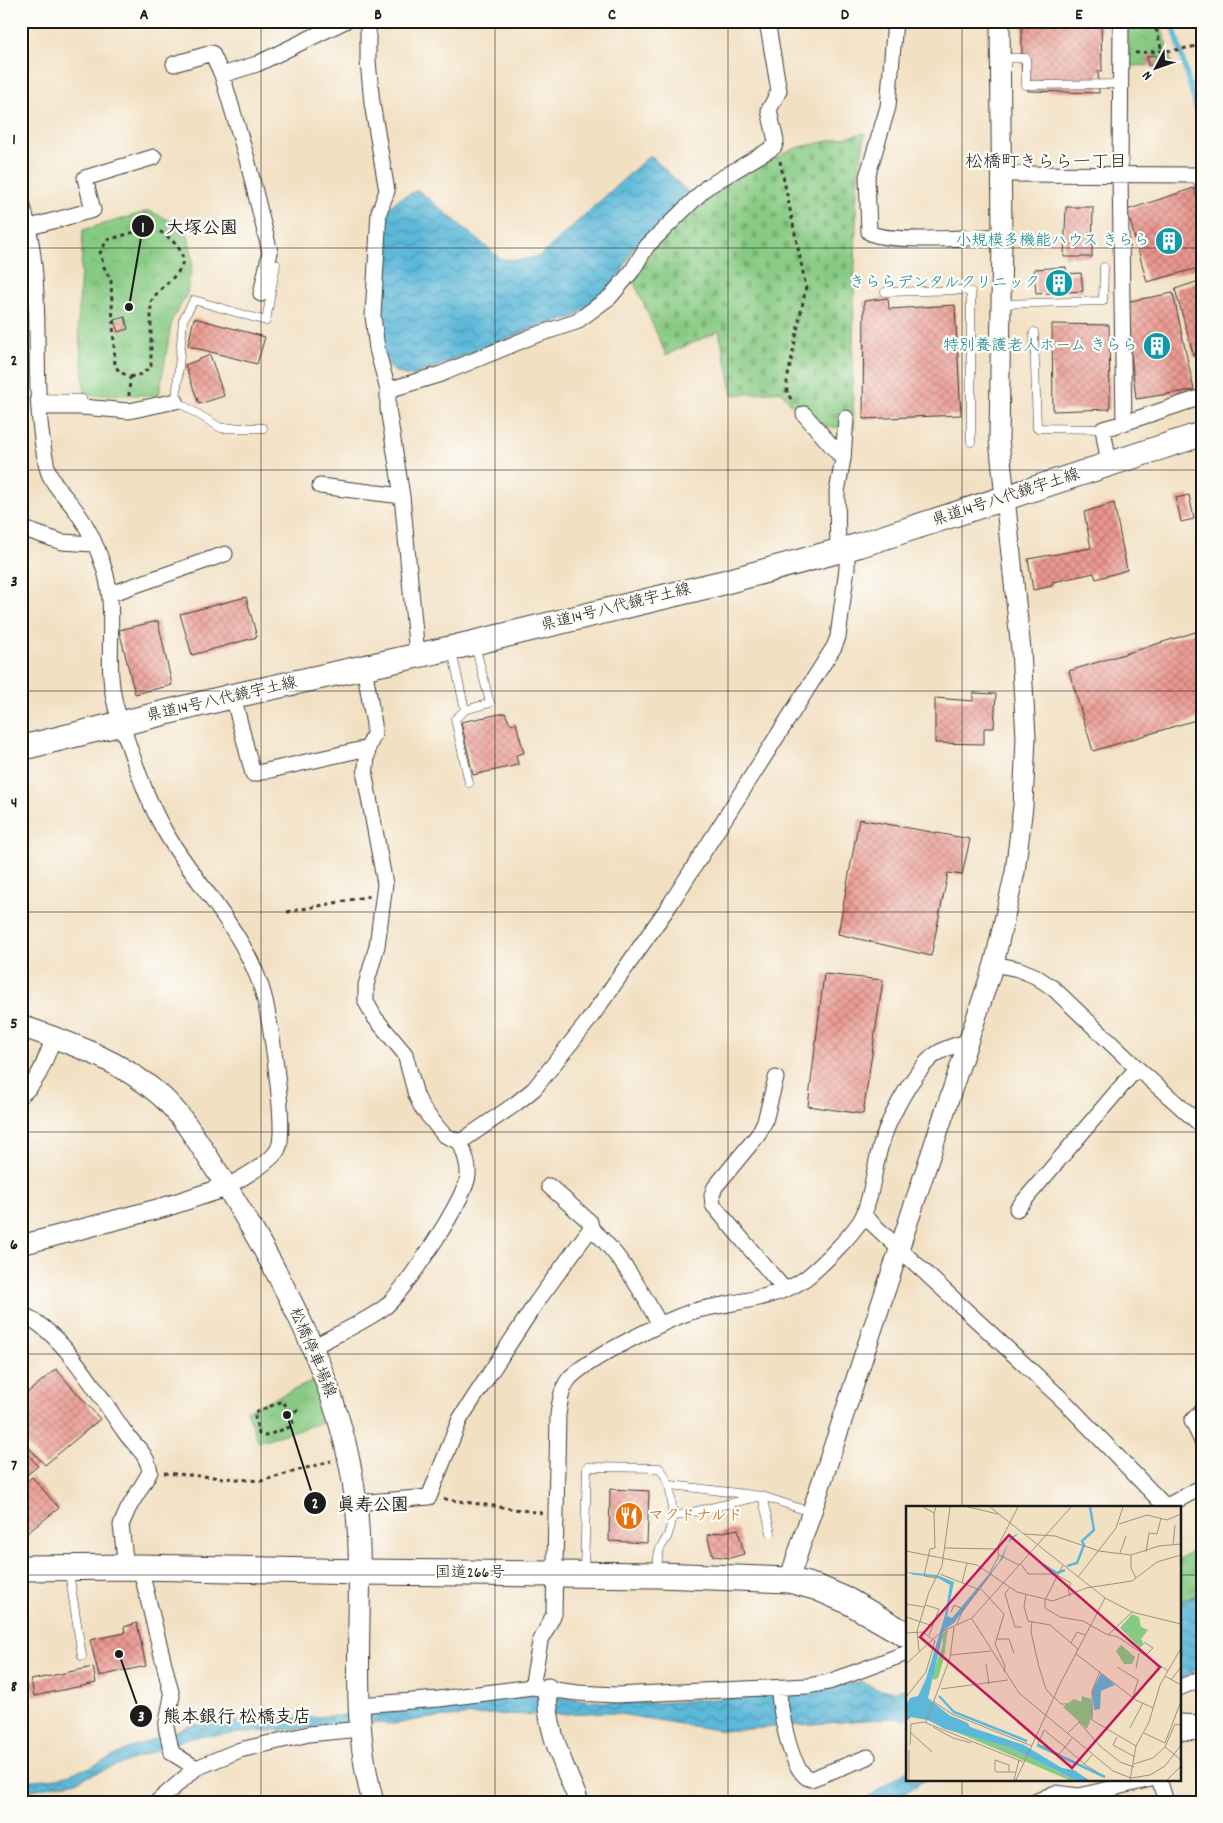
<svg xmlns="http://www.w3.org/2000/svg" width="1223" height="1823" viewBox="0 0 1223 1823" font-family="Dekko,'Klee One',sans-serif">
<style>
.wetland{fill:url(#wetland-marsh);stroke:#527350}
.cemetery{fill:url(#cemetery-stones);stroke:#527350}
.park{fill:url(#park-crowns);stroke:#527350}
.water{fill:url(#water-waves);stroke:#3c6a7a}
.lines{fill:none;stroke-linecap:round;stroke-linejoin:round}
.stream{stroke:#5bb8d9;stroke-width:5}
.building{fill:url(#building-cross-hatch)}
.service-casing{stroke:#3c3935;stroke-width:9}
.minor-casing{stroke:#3c3935;stroke-width:17}
.tertiary-casing{stroke:#3c3935;stroke-width:21}
.secondary-casing{stroke:#3c3935;stroke-width:23}
.primary-casing{stroke:#3c3935;stroke-width:26}
.trunk-casing{stroke:#3c3935;stroke-width:27}
.path{stroke:#3c3935;stroke-width:3;stroke-dasharray:4 4;stroke-linecap:butt}
.service{stroke:#fff;stroke-width:8}
.minor{stroke:#fff;stroke-width:15}
.tertiary{stroke:#fff;stroke-width:19}
.secondary{stroke:#fff;stroke-width:21}
.primary{stroke:#fff;stroke-width:24}
.trunk{stroke:#fff;stroke-width:25}
.grid{fill:none;stroke:#1c1c1c;stroke-width:1;stroke-opacity:0.55}
.labels{text-anchor:middle;dominant-baseline:central;stroke-width:4.5;stroke-linejoin:round;paint-order:stroke}
.culture-label{font-size:16px;fill:#0d838f;stroke:#fdfcf7;text-anchor:end}
.street-label{font-size:16px;fill:#1c1c1c;stroke:#fdfcf7}
.food-label{font-size:16px;fill:#c56008;stroke:#fdfcf7;text-anchor:start}
.neighbourhood-label{font-size:18px;fill:#1c1c1c;stroke:#fdfcf7}
.inset-river{fill:none;stroke:#5bb8d9;stroke-width:2.5}
.inset-road{fill:none;stroke:#9c9280;stroke-width:1}
.view{fill:#c2185b;fill-opacity:0.15;stroke:#c2185b;stroke-width:2.5}
.inset-edge{fill:none;stroke:#1c1c1c;stroke-width:2.5}
.leader{fill:none;stroke:#1c1c1c;stroke-width:2}
.callout-dot{fill:#1c1c1c;stroke:#fdfcf7;stroke-width:2}
.mark-label{font-size:15px;text-anchor:middle;font-weight:bold;fill:#fff}
.callout-label{font-size:18px;text-anchor:middle;font-weight:bold;fill:#1c1c1c;stroke:#fdfcf7;stroke-width:4.5;stroke-linejoin:round;paint-order:stroke}
.neatline{fill:none;stroke:#1c1c1c;stroke-width:2}
.grid-label{font-size:16px;text-anchor:middle;font-weight:bold;fill:#1c1c1c}
</style>
<defs>
<pattern id="wetland-marsh" width="20" height="14" patternUnits="userSpaceOnUse" patternTransform="scale(1.25)"><rect width="20" height="14" fill="#87ca83"/><path d="M1 5h8M5 5V1M11 12h8M15 12V8" fill="none" stroke="#74ad71"/></pattern>
<pattern id="cemetery-stones" width="16" height="16" patternUnits="userSpaceOnUse" patternTransform="scale(1.25)"><rect width="16" height="16" fill="#87ca83"/><path d="M2 7V4a2 2 0 0 1 4 0v3zM10 15v-3a2 2 0 0 1 4 0v3z" fill="#74ad71"/></pattern>
<pattern id="park-crowns" width="20" height="18" patternUnits="userSpaceOnUse" patternTransform="scale(1.25)"><rect width="20" height="18" fill="#87ca83"/><path d="M2 6a3 3 0 1 1 6 0M12 15a3 3 0 1 1 6 0" fill="none" stroke="#74ad71"/></pattern>
<pattern id="water-waves" width="16" height="10" patternUnits="userSpaceOnUse" patternTransform="scale(1.25)"><rect width="16" height="10" fill="#5bb8d9"/><path d="M0 5q4-4 8 0t8 0" fill="none" stroke="#4a95af"/></pattern>
<pattern id="building-cross-hatch" width="8" height="8" patternUnits="userSpaceOnUse" patternTransform="scale(1.25)"><rect width="8" height="8" fill="#eb978f"/><path d="M0 0l8 8M0 8l8-8" fill="none" stroke="#be7a74"/></pattern>
</defs>
<rect width="100%" height="100%" fill="#fdfcf7"/>
<filter id="ink" filterUnits="userSpaceOnUse"><feTurbulence type="fractalNoise" baseFrequency=".02" numOctaves="2"/><feDisplacementMap in="SourceGraphic" scale="10" xChannelSelector="R" yChannelSelector="G"/><feConvolveMatrix kernelMatrix="1 2 1 2 8 2 1 2 1" color-interpolation-filters="sRGB"/></filter>
<filter id="wash" filterUnits="userSpaceOnUse"><feTurbulence type="fractalNoise" baseFrequency=".0096" numOctaves="4" result="noise"/><feDisplacementMap in="SourceGraphic" scale="20" xChannelSelector="R" yChannelSelector="G"/><feGaussianBlur stdDeviation="1.12" result="paint"/><feColorMatrix in="noise" values="0 0 0 0 0 0 0 0 0 0 0 0 0 0 0 0 0 1.4 0 .05"/><feComposite in="paint" operator="in"/></filter>
<g filter="url(#wash)">
<rect width="100%" height="100%" fill="#f2e0c3"/>
<path class="wetland" d="M 1202,1544 L 1202,1592 L 1179,1603 L 1179,1559 Z"/>
<path class="cemetery" d="M 865,133 L 857,185 L 852,380 L 854,428 L 808,426 L 781,391 L 733,395 L 719,331 L 666,355 L 634,282 L 654,246 L 717,187 L 796,148 Z"/>
<path class="park" d="M 1127,21 L 1160,21 L 1172,65 L 1128,66 Z
M 149,211 L 171,221 L 188,235 L 193,260 L 187,294 L 172,320 L 159,395 L 85,395 L 78,325 L 83,230 Z
M 314,1381 L 327,1421 L 258,1442 L 247,1410 Z"/>
<path class="water" d="M 650,155 L 690,194 L 633,248 L 623,269 L 608,291 L 573,318 L 536,327 L 413,376 C 406,375 397,374 392,369 C 370,347 384,242 386,210 L 399,199 L 418,190 L 501,259 L 520,260 L 540,256 Z
M 1202,1592 L 1202,1666 L 1179,1680 L 1179,1603 Z
M 862,1681 C 877,1692 889,1693 907,1688 L 907,1719 L 891,1718 L 723,1731 L 608,1712 L 544,1715 L 488,1714 L 422,1719 L 396,1724 L 374,1723 L 191,1737 L 73,1782 L 21,1792 L 21,1781 L 57,1778 L 91,1767 L 128,1749 L 191,1725 L 376,1713 L 490,1698 L 540,1695 L 603,1702 L 658,1703 L 813,1692 Z
M 907,1770 L 907,1779 L 933,1779 L 923,1781 L 891,1802 L 861,1802 Z"/>
<g class="lines">
<path class="stream" d="M 1172,21 L 1202,129"/>
</g>
<g id="blocks">
<path class="building" d="M 1022,21 L 1101,21 L 1102,71 L 1098,71 L 1099,93 L 1028,91 L 1027,78 L 1022,72 Z
M 1156,55 L 1157,65 L 1148,66 L 1147,56 Z
M 1194,188 L 1202,215 L 1202,267 L 1147,282 L 1127,210 Z
M 1066,207 L 1093,207 L 1092,257 L 1064,257 Z
M 1066,267 L 1066,274 L 1081,273 L 1083,291 L 1036,294 L 1034,269 Z
M 1202,280 L 1202,355 L 1194,357 L 1175,289 Z
M 1173,293 L 1194,390 L 1136,399 L 1125,302 Z
M 888,298 L 889,309 L 955,305 L 961,415 L 863,419 L 864,301 Z
M 125,317 L 128,329 L 118,332 L 114,320 Z
M 194,318 L 265,337 L 257,364 L 188,346 Z
M 1052,324 L 1109,325 L 1110,409 L 1053,411 Z
M 210,355 L 224,396 L 199,404 L 185,365 Z
M 1189,495 L 1194,519 L 1181,522 L 1176,498 Z
M 1114,503 L 1127,570 L 1096,579 L 1094,573 L 1053,582 L 1052,586 L 1033,590 L 1028,559 L 1091,548 L 1084,512 Z
M 246,597 L 257,637 L 192,655 L 180,614 Z
M 158,621 L 172,685 L 135,694 L 119,630 Z
M 1202,630 L 1202,718 L 1093,751 L 1069,671 Z
M 973,693 L 996,694 L 994,728 L 984,728 L 984,744 L 935,743 L 935,698 L 973,701 Z
M 505,713 L 510,724 L 516,723 L 524,753 L 516,755 L 518,765 L 473,775 L 461,722 Z
M 859,819 L 970,839 L 962,875 L 948,873 L 931,956 L 838,934 Z
M 824,974 L 883,980 L 863,1114 L 808,1106 Z
M 56,1369 L 100,1419 L 45,1465 L 21,1439 L 21,1398 Z
M 24,1450 L 38,1466 L 21,1480 L 21,1452 Z
M 32,1477 L 59,1508 L 21,1538 L 21,1486 Z
M 610,1489 L 649,1491 L 647,1543 L 609,1541 Z
M 738,1529 L 744,1554 L 730,1558 L 713,1556 L 707,1535 Z
M 137,1623 L 146,1666 L 99,1676 L 90,1640 L 125,1633 L 124,1627 Z
M 93,1667 L 96,1683 L 34,1696 L 31,1680 Z
M 21,1731 L 26,1731 L 23,1771 L 21,1771 Z"/>
</g>
</g>
<g filter="url(#ink)">
<use href="#blocks" fill-opacity="0" stroke="#3c3935" stroke-width="1"/>
<g class="lines">
<defs>
<path id="service" d="M 1001,58 L 1026,58 L 1026,85 L 1122,84
M 885,292 L 963,290 L 971,292 L 971,442
M 1001,304 L 1103,301 L 1104,267
M 1034,332 L 1037,428 L 1103,429
M 39,398 L 82,399
M 263,428 L 221,428 L 176,401 L 183,320 L 194,300 L 266,321 L 276,264
M 452,651 L 465,710 L 490,703 L 475,645
M 465,710 L 455,719 L 469,783
M 671,1485 L 762,1496 L 811,1512
M 671,1517 L 762,1496 L 771,1533
M 69,1572 L 82,1656
M 584,1572 L 587,1467 L 659,1468 C 673,1481 675,1517 668,1535 C 666,1541 660,1546 659,1552 C 657,1558 658,1566 658,1572"/>
<path id="minor" d="M 368,21 L 368,61 L 372,103 L 387,191 L 379,212 L 373,316 L 377,349 L 388,390 L 388,409 L 402,496 L 417,654
M 895,21 L 888,107 L 867,177 L 869,232 C 884,244 978,237 1002,236
M 1121,21 L 1120,174 L 1124,423 L 1202,397
M 174,64 L 212,53 L 222,75
M 1001,174 L 1199,175 L 1202,183
M 21,200 C 49,286 27,380 47,467 C 51,485 67,497 77,512 C 88,527 97,547 103,565 C 120,614 101,662 118,714 C 133,757 147,805 172,843 C 206,896 256,946 267,1010 C 272,1034 287,1132 278,1149 C 272,1162 239,1180 226,1187
M 30,227 L 93,210 L 85,178 L 154,157
M 261,294 L 270,252 L 247,159 L 222,75 L 257,64 L 345,21
M 388,390 L 441,374 L 533,336 L 576,322 L 610,297 L 632,271 L 647,246 L 707,187 L 774,147 L 776,141 L 769,110 L 779,91 L 767,21
M 39,407 L 82,407 L 129,411 L 176,401
M 804,414 L 843,459 L 837,492 L 838,551
M 843,459 L 846,418
M 1109,464 L 1103,429 L 1124,423
M 320,486 L 402,496
M 21,528 L 62,542 L 94,544
M 110,594 L 225,554
M 233,696 L 253,774 L 368,748
M 994,964 L 1018,969 L 1035,976 L 1053,988 L 1137,1068 L 1202,1126
M 776,1078 L 765,1121 L 758,1135 L 715,1187 L 712,1195 L 713,1205 L 784,1289
M 21,1095 C 40,1081 45,1059 54,1037
M 460,1142 L 514,1105 L 534,1089 L 589,1020 L 669,906 L 834,647 L 838,637 L 847,568 L 847,548
M 1017,1209 L 1137,1068
M 864,1216 L 1066,1403 L 1165,1506
M 591,1228 C 621,1255 641,1290 660,1325
M 21,1314 C 61,1329 100,1397 124,1431 C 135,1447 147,1452 150,1472 L 128,1509 L 121,1525 L 126,1567
M 311,1348 C 335,1335 363,1323 385,1307 C 403,1293 467,1197 468,1175 C 469,1163 464,1153 460,1142 L 444,1135 L 422,1108 L 416,1095 L 405,1054 L 375,1018 L 366,1002 L 366,985 L 377,946 L 385,884 L 365,776 L 368,748 L 374,734 L 374,724 L 364,667
M 1202,1411 L 1192,1421 L 1202,1441
M 356,1503 L 429,1497 L 460,1419 L 536,1303 L 591,1228 L 590,1222 L 549,1186
M 1165,1507 L 1202,1487
M 140,1567 L 172,1696 L 166,1727 L 172,1753 L 196,1768
M 532,1687 L 540,1642 L 554,1614 L 558,1415 C 560,1402 561,1389 569,1379 C 585,1360 673,1316 698,1310 C 731,1302 779,1299 806,1278 C 820,1267 858,1230 864,1214 C 872,1194 874,1169 880,1148 C 887,1121 911,1076 932,1057 C 942,1049 954,1045 967,1042
M 778,1688 C 781,1711 788,1762 806,1777 L 811,1779 L 868,1757
M 1179,1688 L 1202,1678
M 359,1705 L 439,1699 L 532,1687 L 578,1693 L 616,1695 L 808,1686 L 829,1682 L 907,1653
M 1159,1779 L 1166,1802
M 157,1802 L 196,1768 L 240,1750 L 309,1734 L 360,1729
M 1035,1802 L 1055,1793 L 1079,1796 L 1151,1779"/>
<path id="tertiary" d="M 21,1245 L 165,1207 L 226,1187
M 789,1580 L 994,964 L 1015,872 L 1023,806 L 1026,737 L 1021,650 L 999,440 L 1002,236 L 1000,21
M 548,1688 C 544,1727 565,1767 579,1802"/>
<path id="secondary" d="M 21,1026 C 71,1043 120,1060 160,1095 C 185,1117 202,1149 220,1176 C 281,1273 344,1390 356,1504 C 367,1603 346,1705 373,1802"/>
<path id="primary" d="M 21,748 L 233,696 L 452,648 L 721,583 L 860,545 L 1202,434"/>
<path id="trunk" d="M 21,1568 L 140,1567 L 361,1572 L 658,1575 L 789,1580 L 818,1588 L 848,1601 L 907,1635
M 1179,1727 L 1202,1728"/>
</defs>
<use href="#service" class="service-casing"/>
<use href="#minor" class="minor-casing"/>
<use href="#tertiary" class="tertiary-casing"/>
<use href="#secondary" class="secondary-casing"/>
<use href="#primary" class="primary-casing"/>
<use href="#trunk" class="trunk-casing"/>
<path class="path" d="M 1154,21 L 1162,51
M 1198,21 L 1202,34
M 1135,53 L 1176,50 L 1202,45
M 780,161 L 806,287 L 787,381 L 787,393 L 794,403
M 129,396 L 130,377 L 120,372 L 115,366 L 111,281 L 104,267 L 100,253 L 107,240 L 152,227 C 165,234 191,250 180,269 C 172,281 158,289 151,302 L 151,366 L 142,374 L 130,377
M 287,912 L 370,896
M 290,1413 L 283,1401 L 254,1413 L 259,1434 L 265,1436 L 290,1427 L 293,1423 L 290,1413 L 298,1410
M 164,1473 L 261,1481 L 331,1461
M 444,1499 L 542,1513"/>
<use href="#service" class="service"/>
<use href="#minor" class="minor"/>
<use href="#tertiary" class="tertiary"/>
<use href="#secondary" class="secondary"/>
<use href="#primary" class="primary"/>
<use href="#trunk" class="trunk"/>
</g>
</g>
<path class="grid" d="M 261,21 L 261,1802M 495,21 L 495,1802M 728,21 L 728,1802M 962,21 L 962,1507M 21,248 L 1202,248M 21,470 L 1202,470M 21,691 L 1202,691M 21,912 L 1202,912M 21,1132 L 1202,1132M 21,1354 L 1202,1354M 21,1575 L 907,1575M 1179,1575 L 1202,1575M 962,1779 L 962,1802"/>
<defs>
<symbol id="building-disc" viewBox="-11 -11 22 22"><circle r="9.5" fill="#0f9aa8" stroke="#fdfcf7"/><path d="M-4-6H4V6H1V3H-1V6H-4ZM-2.5-4.3h1.7v1.8h-1.7ZM.8-4.3h1.7v1.8H.8ZM-2.5-1h1.7V.8h-1.7ZM.8-1h1.7V.8H.8Z" fill="#fff"/></symbol>
<symbol id="restaurant-disc" viewBox="-11 -11 22 22"><circle r="9.5" fill="#e8710a" stroke="#fdfcf7"/><path d="M-5-6h1v4h1v-4h1v4h1v-4h1v5L-1.5 .5V6h-2V.5L-5-1ZM5-6V6H3V1.5H1.5Q1.5-4 5-6Z" fill="#fff"/></symbol>
</defs>
<g fill-rule="evenodd">
<use href="#building-disc" x="1153" y="225" width="32" height="32"/>
<use href="#building-disc" x="1043" y="267" width="32" height="32"/>
<use href="#building-disc" x="1141" y="330" width="32" height="32"/>
<use href="#restaurant-disc" x="613" y="1500" width="32" height="32"/>
</g>
<g class="labels">
<g class="culture-label">
<text x="1150" y="241">小規模多機能ハウス きらら</text>
<text x="1040" y="283">きららデンタルクリニック</text>
<text x="1138" y="346">特別養護老人ホーム きらら</text>
</g>
<g class="street-label">
<text transform="translate(1006 498) rotate(-18)">県道14号八代鏡宇土線</text>
<text transform="translate(616 608) rotate(-14)">県道14号八代鏡宇土線</text>
<text transform="translate(222 700) rotate(-13)">県道14号八代鏡宇土線</text>
<text transform="translate(312 1353) rotate(67)">松橋停車場線</text>
<text x="470" y="1573">国道266号</text>
</g>
<g class="food-label">
<text x="648" y="1516">マクドナルド</text>
</g>
<g class="neighbourhood-label">
<text x="1046" y="163">松橋町きらら一丁目</text>
</g>
</g>
<g transform="translate(906 1506)">
<rect width="275" height="275" fill="#f2e0c3"/>
<path d="M 42,122 L 38,152 L 32,172 L 28,174 L 26,171 L 37,138 L 36,129 ZM 5,206 L 48,224 L 103,241 L 169,274 L 163,274 L 22,214 L 5,211 L 0,215 Z" fill="#87ca83"/>
<path d="M 176,190 L 185,193 L 187,207 L 181,223 L 157,201 L 168,193 L 175,196 Z" fill="#87ca83"/>
<path d="M 226,108 L 233,111 L 235,121 L 242,124 L 235,133 L 238,138 L 234,142 L 214,122 ZM 215,139 L 229,151 L 226,158 L 218,158 L 210,145 Z" fill="#87ca83"/>
<path d="M 113,27 L 102,37 L 97,52 L 48,117 L 38,124 L 22,192 L 43,209 L 62,217 L 64,221 L 118,239 L 156,262 L 168,264 L 183,274 L 191,274 L 169,274 L 103,241 L 39,223 L 22,214 L 5,211 L 0,215 L 0,199 L 4,192 L 12,190 L 20,173 L 39,109 L 44,79 L 30,71 L 8,69 L 0,66 L 31,69 L 48,76 L 41,110 L 46,112 L 93,56 L 105,31 ZM 195,167 L 209,179 L 195,185 L 194,203 L 188,204 L 186,185 Z" fill="#5bb8d9"/>
<path class="inset-river" d="M 138,59 L 151,67 L 159,64M 161,60 L 171,57 L 178,39 L 176,35 L 188,24 L 184,1M 33,190 L 48,206 L 121,235M 131,239 L 199,271"/>
<path class="inset-road" d="M 17,1 L 28,7 L 30,1M 62,1 L 92,8M 84,1 L 199,92 L 154,178 L 110,274M 28,7 L 29,42 L 24,43 L 18,70 L 31,72M 213,18 L 241,9 L 261,14 L 275,8M 118,28 L 149,30 L 193,45 L 225,49 L 253,40 L 275,38M 267,39 L 269,19M 39,42 L 92,43M 0,45 L 71,59 L 111,86 L 147,95 L 180,82 L 226,75 L 251,56 L 275,49M 240,46 L 243,27 L 251,28 L 255,12M 214,47 L 220,30M 93,49 L 113,59M 225,49 L 225,62 L 230,72M 115,58 L 122,68 L 151,68M 157,59 L 139,94 L 139,102 L 154,111 L 177,115 L 200,128 L 212,131 L 262,165M 84,66 L 92,52 L 93,38 L 112,1M 34,68 L 74,84M 151,69 L 165,77 L 162,82 L 164,90M 172,71 L 210,22 L 217,1M 56,77 L 61,57M 103,82 L 99,88 L 109,121 L 116,121M 75,83 L 98,108 L 89,138 L 99,160 L 98,166M 120,89 L 118,100 L 122,115 L 144,119 L 172,143M 199,92 L 226,106 L 275,118M 0,98 L 18,101M 19,99 L 33,103 L 23,129M 45,106 L 48,99 L 57,103M 0,111 L 27,120M 66,113 L 113,187 L 207,265 L 225,272 L 244,269 L 259,260 L 275,239M 126,116 L 125,126 L 133,161 L 140,183 L 147,191M 51,118 L 56,106 L 85,68M 0,127 L 17,126 L 29,135 L 20,166 L 0,191M 202,129 L 226,106M 90,133 L 103,133 L 108,147M 238,136 L 247,142 L 240,149M 165,137 L 171,126 L 179,129M 13,145 L 11,125 L 23,86 L 36,60 L 44,1M 170,148 L 230,194 L 247,202M 45,149 L 85,145M 0,158 L 35,126 L 66,112 L 165,1M 80,158 L 83,178M 211,161 L 232,174 L 227,191M 230,162 L 233,147M 194,165 L 186,185 L 186,214 L 230,240M 259,170 L 275,179M 265,174 L 275,161M 35,183 L 102,174M 148,191 L 155,198 L 162,198M 28,196 L 46,208 L 126,240M 20,216 L 44,152 L 48,121M 275,219 L 269,218 L 259,241 L 275,254M 27,221 L 47,232 L 65,237M 224,222 L 237,197M 4,226 L 26,246M 162,227 L 173,216 L 194,240 L 214,256 L 228,261M 238,227 L 259,237 L 275,195M 167,231 L 159,241 L 153,248 L 132,238 L 138,224 L 159,241 L 178,258 L 186,249M 211,231 L 207,239 L 229,251M 4,239 L 5,218 L 18,216 L 117,256M 178,258 L 191,266M 228,258 L 247,252 L 259,241M 103,266 L 103,259 L 89,254 L 89,265 L 91,266 L 110,266M 3,274 L 3,244M 108,274 L 113,254M 224,274 L 230,240 L 243,216 L 254,179 L 275,142M 261,274 L 275,260"/>
<path class="view" d="M 103,29 L 254,161 L 166,262 L 14,131 Z"/>
<rect width="275" height="275" class="inset-edge"/>
</g>
<path class="leader" d="M129 307L143 226M287 1415L315 1503M119 1654L141 1716"/>
<g class="callout-dot">
<circle cx="129" cy="307" r="5"/>
<circle cx="287" cy="1415" r="5"/>
<circle cx="119" cy="1654" r="5"/>
<circle cx="143" cy="226" r="12"/>
<circle cx="315" cy="1503" r="12"/>
<circle cx="141" cy="1716" r="12"/>
</g>
<g class="mark-label">
<text x="143" y="232">1</text>
<text x="315" y="1508">2</text>
<text x="141" y="1721">3</text>
</g>
<g class="callout-label">
<text x="202" y="233">大塚公園</text>
<text x="373" y="1510">眞寿公園</text>
<text x="237" y="1722">熊本銀行 松橋支店</text>
</g>
<rect width="1223" height="1823" fill="none" stroke="#fdfcf7" stroke-width="55"/>
<g transform="translate(1156 68) rotate(229)" stroke="#fdfcf7" stroke-width="4" paint-order="stroke">
<path d="M0-4L9 19L0 12L-9 19Z" fill="#1c1c1c"/>
<text y="-8" font-size="14" font-weight="bold" text-anchor="middle" fill="#1c1c1c">N</text>
</g>
<rect x="28" y="28" width="1168" height="1768" class="neatline"/>
<g class="grid-label">
<text x="144" y="19">A</text>
<text x="378" y="19">B</text>
<text x="612" y="19">C</text>
<text x="845" y="19">D</text>
<text x="1079" y="19">E</text>
<text x="14" y="144">1</text>
<text x="14" y="365">2</text>
<text x="14" y="586">3</text>
<text x="14" y="807">4</text>
<text x="14" y="1028">5</text>
<text x="14" y="1249">6</text>
<text x="14" y="1470">7</text>
<text x="14" y="1691">8</text>
</g>
</svg>
